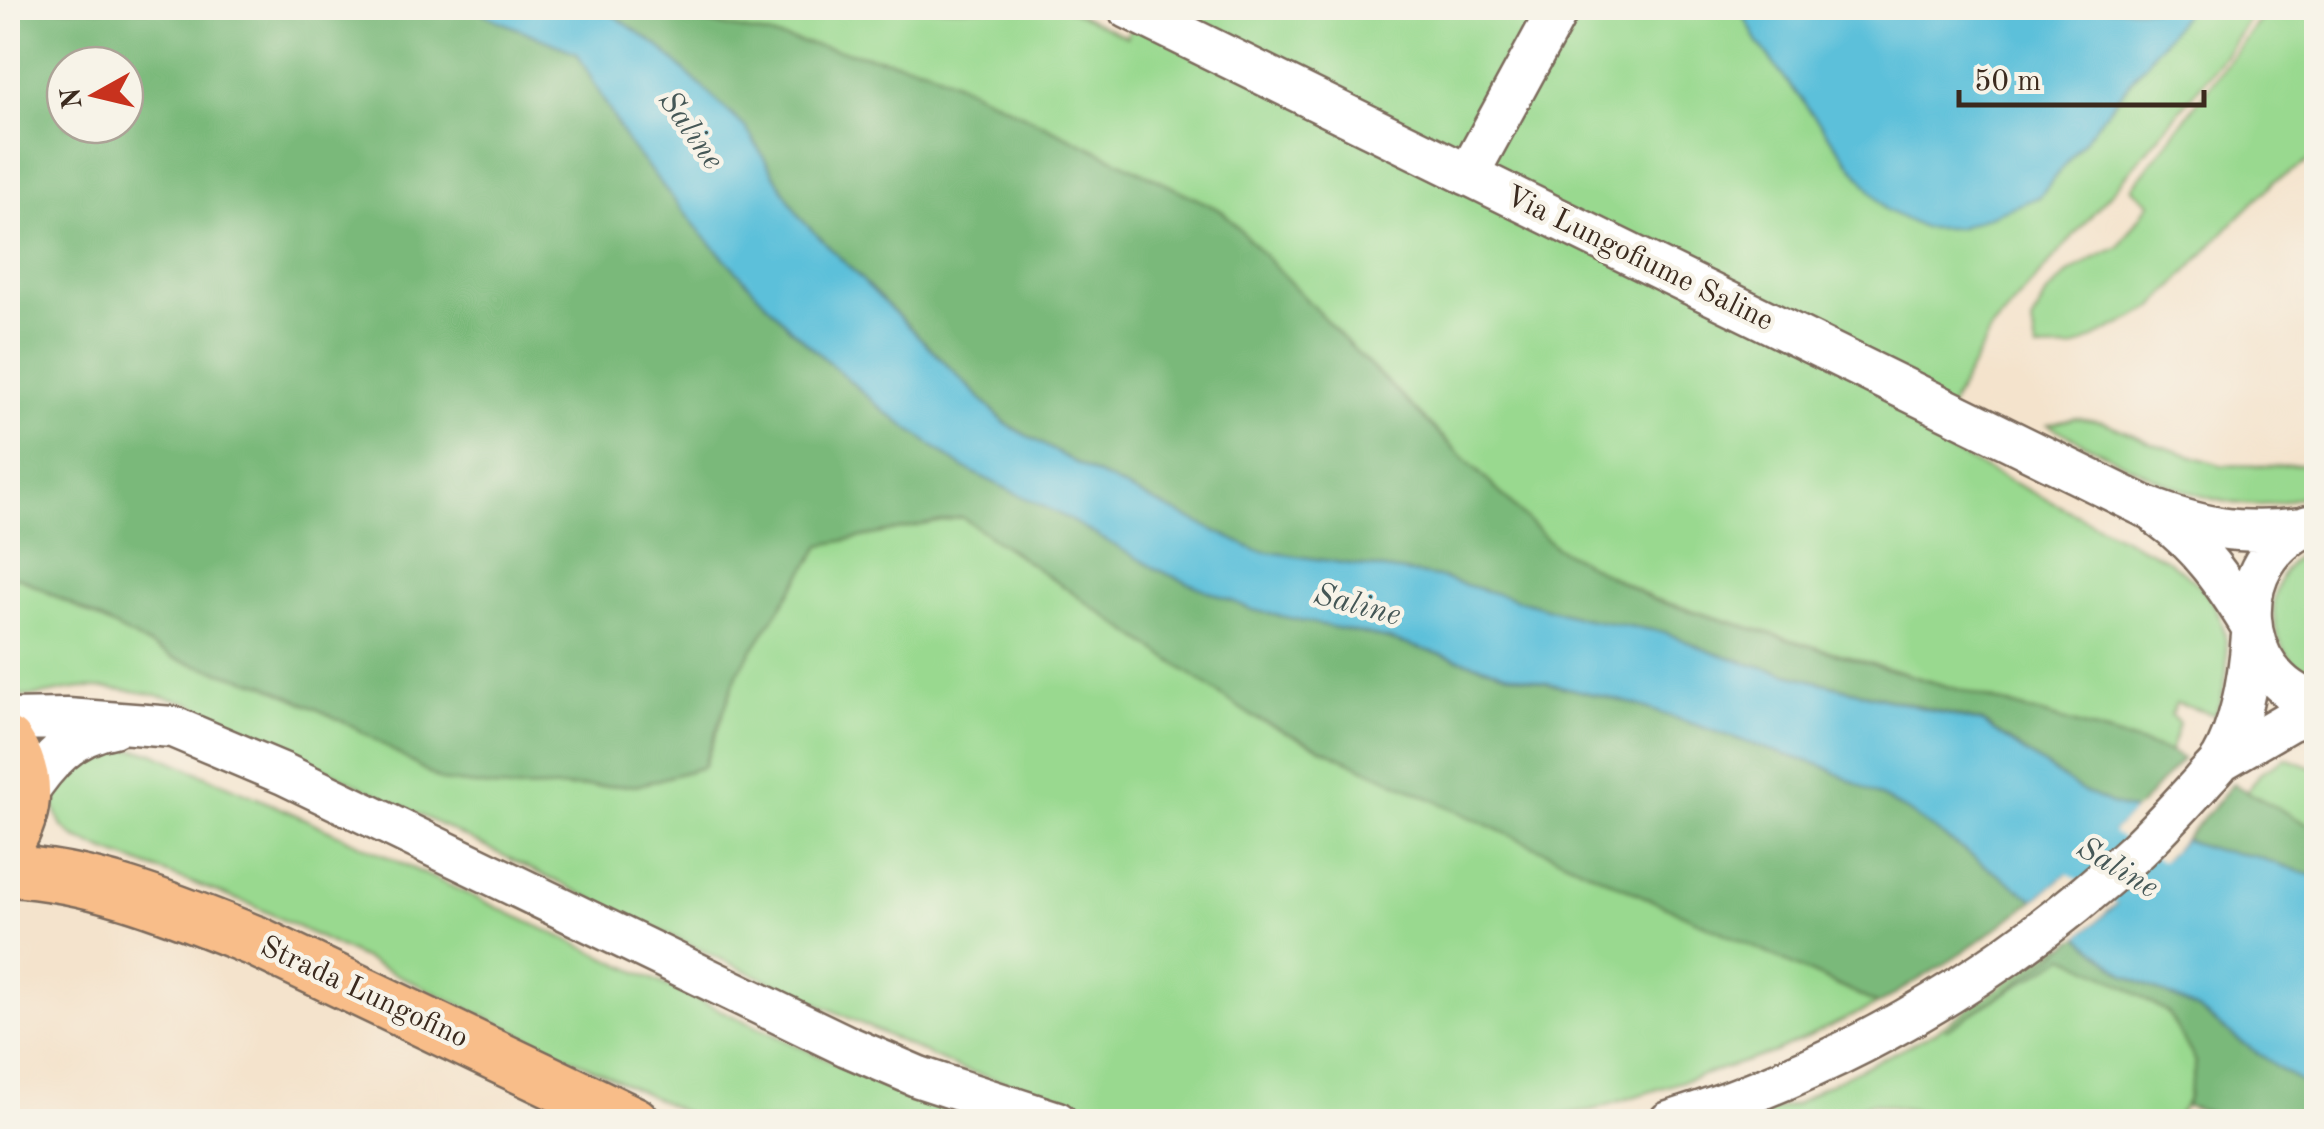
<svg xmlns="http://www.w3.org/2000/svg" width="2324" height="1129" viewBox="0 0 2324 1129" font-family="'Old Standard TT',serif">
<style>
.green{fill:#99d98f;stroke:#6a8256;stroke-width:2.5}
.forest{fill:#7ab97a;stroke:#5a724c;stroke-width:2.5;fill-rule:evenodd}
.water{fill:#5cc0da;stroke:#4c757c;stroke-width:2.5}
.pier{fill:#f4e3cc}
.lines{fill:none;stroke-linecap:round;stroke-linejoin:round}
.river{stroke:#5cc0da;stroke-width:58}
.minor-casing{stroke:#7c6b5b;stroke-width:45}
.major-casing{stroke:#7c6b5b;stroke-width:55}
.minor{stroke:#fff;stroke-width:40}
.major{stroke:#f8bd89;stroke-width:50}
.labels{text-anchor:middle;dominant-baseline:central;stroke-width:9;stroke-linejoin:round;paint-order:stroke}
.street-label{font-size:30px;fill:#3b2a1e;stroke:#f7f3e8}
.water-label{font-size:32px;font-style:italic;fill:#455756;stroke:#f7f3e8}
</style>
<rect width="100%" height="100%" fill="#f7f3e8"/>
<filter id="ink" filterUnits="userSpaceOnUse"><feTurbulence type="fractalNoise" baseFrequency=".01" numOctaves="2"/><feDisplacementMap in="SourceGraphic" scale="20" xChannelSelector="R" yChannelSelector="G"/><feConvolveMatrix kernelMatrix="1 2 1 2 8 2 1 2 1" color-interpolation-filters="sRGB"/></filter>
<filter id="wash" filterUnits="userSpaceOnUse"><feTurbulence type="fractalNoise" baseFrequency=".0048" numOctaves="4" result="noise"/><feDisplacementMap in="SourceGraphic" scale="40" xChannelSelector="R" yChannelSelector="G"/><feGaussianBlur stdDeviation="2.25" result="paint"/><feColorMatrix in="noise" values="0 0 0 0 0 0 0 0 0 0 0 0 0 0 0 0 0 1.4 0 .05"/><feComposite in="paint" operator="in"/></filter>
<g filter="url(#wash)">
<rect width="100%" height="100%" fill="#f4e3cc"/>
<path class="green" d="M 656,8 L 1065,8 L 1127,37 L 1136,8 L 1740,8 L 1758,43 L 1886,210 L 2039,197 L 2189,8 L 2256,8 L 2227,53 L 2124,178 L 1991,330 L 1932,442 L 2169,561 C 2179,569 2191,577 2200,586 C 2233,620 2233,674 2215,715 L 2176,703 L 2171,715 L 2179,724 L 2170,752 L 1654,599 L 1555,547 L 1361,357 L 1222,211 L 926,68 L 675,16 Z
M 2269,8 L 2316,8 L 2316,157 L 2274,182 L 2235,220 L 2153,308 L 2072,349 L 2036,350 L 2032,323 L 2047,294 L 2069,273 L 2090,260 L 2119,247 L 2150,203 L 2132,188 Z
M 2075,418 L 2104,422 L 2154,444 L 2221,465 L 2279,466 L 2316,463 L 2316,493 C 2297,497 2275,506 2256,505 C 2184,503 2112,456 2048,425 Z
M 962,517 L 1253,717 L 1878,1004 L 1775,1052 L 1592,1110 L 1514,1122 L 1137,1121 L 960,1069 L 636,920 L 187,702 C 153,694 120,687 85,688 C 58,689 34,701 8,694 L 8,575 L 20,578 L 176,659 L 266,685 L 353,726 L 442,781 L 511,789 L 639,785 L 704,767 L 738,672 L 821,545 Z
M 2316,544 L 2316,677 C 2259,654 2260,568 2316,544 Z
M 103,747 L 119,747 L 153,753 L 294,814 L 896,1091 L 977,1121 L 702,1121 L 252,905 L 106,851 L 74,837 L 61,825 L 54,806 L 60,773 Z
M 2286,758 L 2316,769 L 2316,829 L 2247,792 L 2261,772 Z
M 2061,945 L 2168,1013 L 2196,1062 C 2191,1084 2190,1107 2172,1121 L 1975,1121 L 1871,1103 L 1820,1121 L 1726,1122 L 1797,1104 L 1820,1089 L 1934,1033 Z"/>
<path class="forest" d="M 8,8 L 474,8 L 497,20 L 577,53 L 628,143 L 702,234 L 791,329 L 884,411 L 962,467 L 1061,515 L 1158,570 L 1253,610 L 1388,639 L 1506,673 L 1634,704 L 1767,749 L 1823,766 L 1907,811 L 2035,900 L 1961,954 L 1878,1004 L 1253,717 L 962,517 L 821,545 L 738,672 L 703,767 L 639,785 L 511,789 L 442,781 L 353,726 L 266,685 L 176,659 L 21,578 L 8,575 ZM 65,65 L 125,65 L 125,125 L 65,125 Z
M 598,8 L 656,8 L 675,16 L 926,68 L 1222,211 L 1361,357 L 1555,547 L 1654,600 L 2170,752 L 2182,759 L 2135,811 L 2111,804 L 2082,791 L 1982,722 L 1787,674 L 1714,653 L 1664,632 L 1581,618 L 1438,577 L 1255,550 L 1090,471 L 1007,424 L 800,218 L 746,128 L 658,46 L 613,15 Z
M 2233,784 L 2316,829 L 2316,880 L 2313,876 L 2254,856 L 2216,850 L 2184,840 Z
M 2079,936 L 2126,976 L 2198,1009 L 2240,1041 L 2316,1093 L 2316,1121 L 2237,1121 L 2186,1106 L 2196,1062 L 2168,1013 L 2110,978 L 2066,956 L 1945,1030 L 2007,990 Z"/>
<path class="water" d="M 474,8 L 598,8 L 613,15 L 658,46 L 746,128 L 800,218 L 1006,424 L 1090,471 L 1255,550 L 1438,577 L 1581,618 L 1664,632 L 1714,653 L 1787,674 L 1982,723 L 2082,791 L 2111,804 L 2135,811 L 2084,860 L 2035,900 L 1907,811 L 1823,766 L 1767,749 L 1634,704 L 1506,673 L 1388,639 L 1253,610 L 1158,570 L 1061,515 L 962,467 L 884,411 L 791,329 L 702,234 L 628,143 L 577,53 L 497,20 Z
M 1740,8 L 2189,8 L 2039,197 L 1958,228 L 1923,228 L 1886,210 L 1758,43 Z
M 2184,840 L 2216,850 L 2254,856 L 2314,876 L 2316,880 L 2316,1093 L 2240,1041 L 2198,1009 L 2126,976 L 2079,936 L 2113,907 Z"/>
<path class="pier" d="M 2138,807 L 2139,814 L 2087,863 L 2038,905 L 2031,904 L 2084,860 Z
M 2184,835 L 2187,835 L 2162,862 L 2075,940 L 2075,933 Z"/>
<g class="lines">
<path class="river" d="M 2023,813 L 2179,906 L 2316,1020"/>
</g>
</g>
<g filter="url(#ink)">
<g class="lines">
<defs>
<path id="minor" d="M 1128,8 L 2144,506 C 2203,529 2239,535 2301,528
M 1468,175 L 1559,8
M 2160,517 C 2199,545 2225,583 2250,624
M 2308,526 C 2228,559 2233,677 2316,702
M 8,720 L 67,719 L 173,727 L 284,774 L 847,1046 L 919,1077 L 1057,1122
M 2220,761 L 2289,721 L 2316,711
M 25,796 C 46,763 72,734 113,727
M 1669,1122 C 1847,1066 2001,976 2138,849 C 2160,828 2181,805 2201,783 C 2207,775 2216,768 2221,760 C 2242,724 2249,676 2252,635"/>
<path id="major" d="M 8,743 C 30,776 29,811 8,843
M 8,871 C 94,875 175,909 255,941 L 634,1122"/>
</defs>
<use href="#minor" class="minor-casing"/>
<use href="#major" class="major-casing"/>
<use href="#minor" class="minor"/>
<use href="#major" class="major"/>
</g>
</g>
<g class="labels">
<g class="street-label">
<text transform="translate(1639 259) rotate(26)">Via Lungofiume Saline</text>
<text transform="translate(364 993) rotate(25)">Strada Lungofino</text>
</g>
<g class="water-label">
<text transform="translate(690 131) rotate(55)">Saline</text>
<text transform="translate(1357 606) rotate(15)">Saline</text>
<text transform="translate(2117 869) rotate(31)">Saline</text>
</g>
</g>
<rect width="2324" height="1129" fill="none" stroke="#f7f3e8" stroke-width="40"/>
<g transform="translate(95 95) rotate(262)"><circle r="48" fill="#f7f3e8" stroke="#aca397" stroke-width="2.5"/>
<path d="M0-8L18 38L0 25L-18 38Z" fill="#c8321e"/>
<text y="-15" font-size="28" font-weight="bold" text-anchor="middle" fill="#3b2a1e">N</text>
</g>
<path d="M1959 90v15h245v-15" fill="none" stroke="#3b2a1e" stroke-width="5"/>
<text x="1974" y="90" font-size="30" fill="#3b2a1e" stroke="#f7f3e8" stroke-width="8" paint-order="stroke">50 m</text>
</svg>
